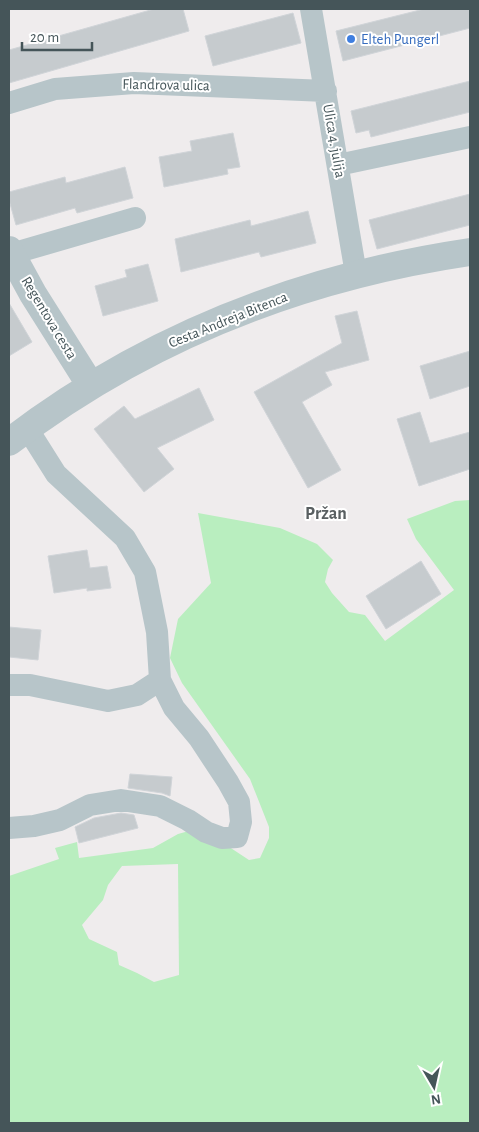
<svg xmlns="http://www.w3.org/2000/svg" width="479" height="1132" viewBox="0 0 479 1132" font-family="'Alegreya Sans',sans-serif">
<style>
.green{fill:#b9eebf;fill-rule:evenodd}
.building{fill:#c6cbce;stroke:#d0d4d8}
.lines{fill:none;stroke-linecap:round;stroke-linejoin:round}
.minor{stroke:#b7c5c9;stroke-width:22}
.tertiary{stroke:#b7c5c9;stroke-width:28}
.shop-dot{fill:#3f7fe0;stroke:#fff;stroke-width:2}
.labels{text-anchor:middle;dominant-baseline:central;stroke-width:4;stroke-linejoin:round;paint-order:stroke}
.shop-label{font-size:15px;fill:#366cbe;stroke:#fff;text-anchor:start}
.street-label{font-size:15px;fill:#455559;stroke:#fff}
.quarter-label{font-size:18px;font-weight:bold;fill:#595f61;stroke:#fff}
</style>
<rect width="100%" height="100%" fill="#efeced"/>
<path class="green" d="M 470,500 L 470,1123 L 9,1123 L 9,876 L 59,859 L 55,848 L 77,842 L 79,858 L 153,848 L 178,834 L 196,829 L 208,833 L 249,860 L 260,858 L 269,838 L 269,827 L 250,779 L 182,683 L 170,658 L 178,619 L 211,583 L 198,513 L 280,528 L 317,544 L 333,560 L 328,569 L 325,582 L 332,593 L 349,612 L 365,615 L 385,641 L 454,590 L 416,539 L 407,519 L 455,501 ZM 178,864 L 179,975 L 154,982 L 137,973 L 119,965 L 117,952 L 89,939 L 82,925 L 103,900 L 108,885 L 122,866 Z"/>
<path class="building" d="M 154,9 L 183,9 L 189,31 L 9,83 L 9,50 Z
M 424,9 L 470,9 L 470,28 L 343,61 L 336,31 Z
M 293,13 L 301,43 L 213,66 L 205,36 Z
M 470,81 L 470,112 L 371,137 L 369,130 L 356,133 L 351,111 Z
M 233,133 L 240,167 L 227,169 L 228,174 L 164,187 L 159,157 L 192,151 L 190,141 Z
M 125,167 L 133,198 L 77,213 L 75,208 L 16,225 L 9,200 L 9,192 L 65,177 L 66,183 Z
M 470,194 L 470,225 L 377,249 L 369,220 Z
M 308,211 L 316,243 L 261,257 L 259,252 L 181,272 L 175,239 L 250,220 L 251,226 Z
M 148,264 L 158,301 L 103,316 L 95,286 L 127,277 L 125,270 Z
M 9,303 L 32,342 L 9,356 Z
M 357,311 L 369,360 L 325,372 L 332,385 L 302,402 L 341,470 L 308,488 L 254,392 L 342,343 L 335,316 Z
M 470,351 L 470,386 L 430,399 L 420,366 Z
M 199,388 L 214,420 L 157,448 L 174,469 L 144,492 L 94,429 L 124,406 L 135,419 Z
M 420,412 L 430,443 L 470,432 L 470,469 L 419,486 L 397,419 Z
M 87,550 L 90,568 L 107,566 L 111,588 L 87,591 L 87,588 L 54,593 L 48,556 Z
M 421,561 L 441,594 L 386,629 L 366,596 Z
M 9,627 L 41,630 L 38,660 L 9,657 Z
M 130,774 L 172,777 L 170,796 L 162,793 L 128,788 Z
M 121,813 L 134,815 L 138,828 L 79,843 L 75,827 L 94,818 Z"/>
<g class="lines">
<path class="minor" d="M 311,9 L 356,274
M 9,103 L 55,89 L 134,83 L 326,91
M 338,165 L 470,137
M 11,254 L 135,218
M 9,685 L 30,685 L 108,701 L 137,695 L 160,680 L 157,632 L 145,572 L 125,538 L 56,474 L 27,428
M 9,828 L 34,826 L 60,820 L 90,805 L 121,800 L 160,806 L 188,820 L 206,832 L 222,838 L 237,837 L 241,822 L 239,802 L 228,782 L 199,738 L 174,708 L 160,680"/>
<path class="tertiary" d="M 9,250 L 33,294 L 91,386
M 9,442 C 145,338 301,277 470,252"/>
</g>
<circle class="shop-dot" cx="351" cy="39" r="5"/>
<g class="labels">
<g class="shop-label">
<text x="361" y="39">Elteh Pungerl</text>
</g>
<g class="street-label">
<text transform="translate(166 85) rotate(1)">Flandrova ulica</text>
<text transform="translate(334 141) rotate(80)">Ulica 4. julija</text>
<text transform="translate(49 318) rotate(59)">Regentova cesta</text>
<text transform="translate(228 320) rotate(-22)">Cesta Andreja Bitenca</text>
</g>
<g class="quarter-label">
<text x="326" y="514">Pržan</text>
</g>
</g>
<rect width="479" height="1132" fill="none" stroke="#455559" stroke-width="20"/>
<g transform="translate(434 1087) rotate(171)" stroke="#ffffff" stroke-width="4" paint-order="stroke">
<path d="M0-4L9 19L0 12L-9 19Z" fill="#455559"/>
<text y="-8" font-size="14" font-weight="bold" text-anchor="middle" fill="#455559">N</text>
</g>
<path d="M22 42v8h70v-8" fill="none" stroke="#455559" stroke-width="2.5"/>
<text x="30" y="42" font-size="15" fill="#455559" stroke="#ffffff" stroke-width="4" paint-order="stroke">20 m</text>
</svg>
